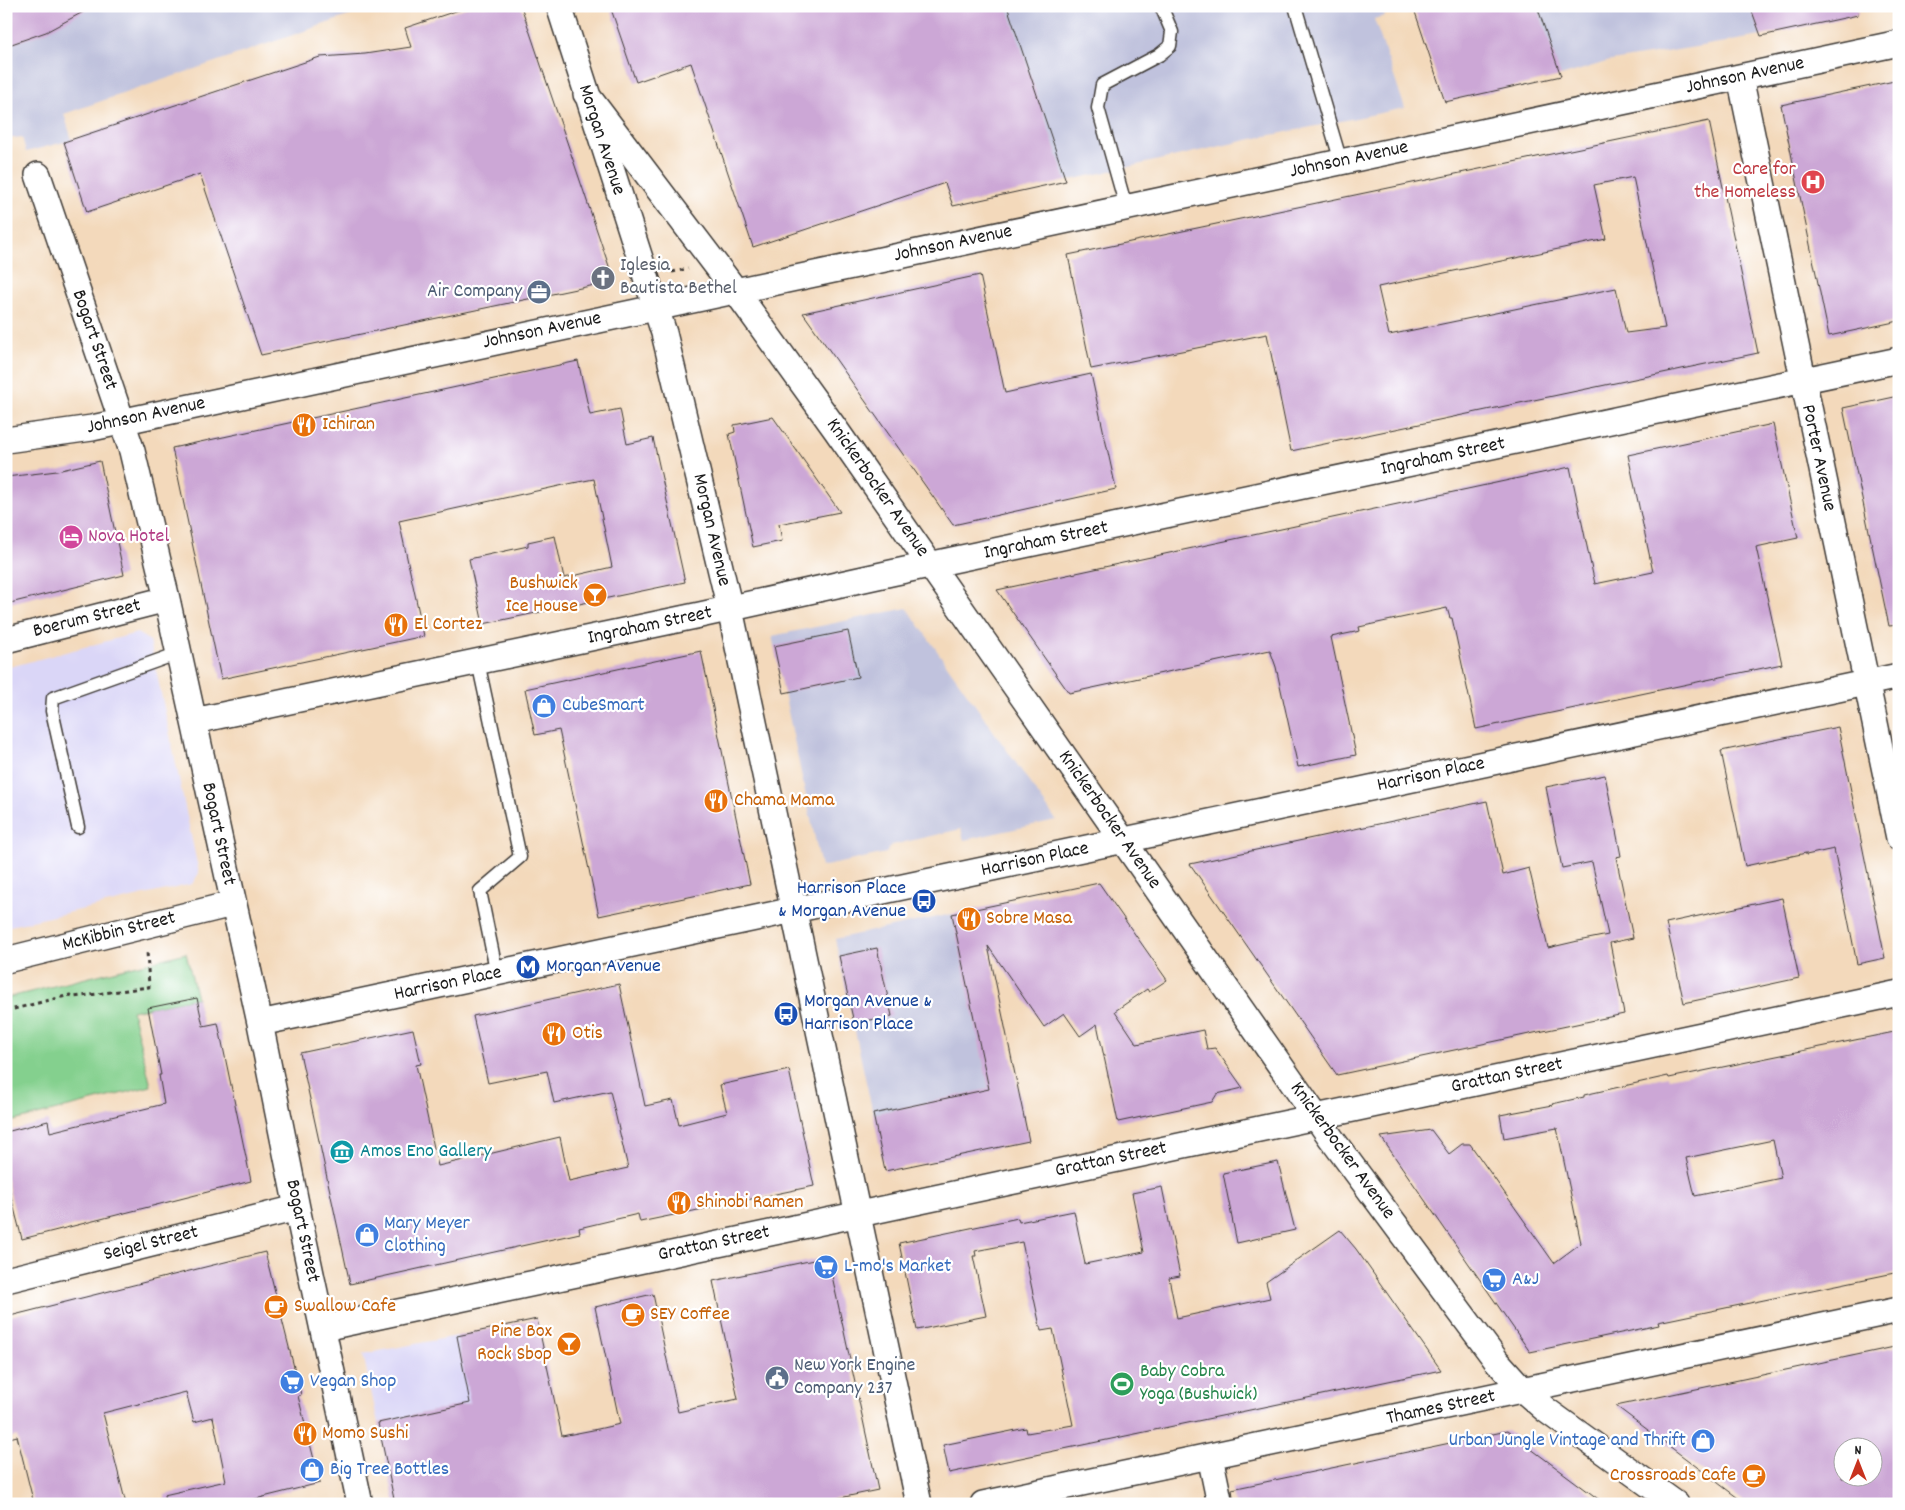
<svg xmlns="http://www.w3.org/2000/svg" width="1905" height="1510" viewBox="0 0 1905 1510" font-family="Dekko,sans-serif">
<style>
.built{fill:#dad6f7}
.industrial{fill:#c0c2dd}
.green{fill:#84d08e;stroke:#507655}
.building{fill:#cca7d6;fill-rule:evenodd}
.lines{fill:none;stroke-linecap:round;stroke-linejoin:round}
.service-casing{stroke:#3c3834;stroke-width:15}
.minor-casing{stroke:#3c3834;stroke-width:28}
.path{stroke:#3c3834;stroke-width:3;stroke-dasharray:4 4;stroke-linecap:butt}
.service{stroke:#fff;stroke-width:12}
.minor{stroke:#fff;stroke-width:25}
.labels{text-anchor:middle;dominant-baseline:central;stroke-width:4.5;stroke-linejoin:round;paint-order:stroke}
.street-label{font-size:20px;fill:#1c1c1c;stroke:#fff}
.health-label{font-size:20px;fill:#be3a42;stroke:#fff;text-anchor:end}
.worship-label{font-size:20px;fill:#5b616d;stroke:#fff;text-anchor:start}
.service-label{font-size:20px;fill:#4e5e75;stroke:#fff;text-anchor:end}
.food-label{font-size:20px;fill:#c56008;stroke:#fff;text-anchor:start}
.hotel-label{font-size:20px;fill:#b23c85;stroke:#fff;text-anchor:start}
.shop-label{font-size:20px;fill:#366cbe;stroke:#fff;text-anchor:start}
.transit-label{font-size:20px;fill:#164399;stroke:#fff;text-anchor:start}
.culture-label{font-size:20px;fill:#0d838f;stroke:#fff;text-anchor:start}
.leisure-label{font-size:20px;fill:#27864d;stroke:#fff;text-anchor:start}
</style>
<rect width="100%" height="100%" fill="#fff"/>
<filter id="ink" filterUnits="userSpaceOnUse"><feTurbulence type="fractalNoise" baseFrequency=".02" numOctaves="2"/><feDisplacementMap in="SourceGraphic" scale="10" xChannelSelector="R" yChannelSelector="G"/><feConvolveMatrix kernelMatrix="1 2 1 2 8 2 1 2 1" color-interpolation-filters="sRGB"/></filter>
<filter id="wash" filterUnits="userSpaceOnUse"><feTurbulence type="fractalNoise" baseFrequency=".0096" numOctaves="4" result="noise"/><feDisplacementMap in="SourceGraphic" scale="20" xChannelSelector="R" yChannelSelector="G"/><feGaussianBlur stdDeviation="1.12" result="paint"/><feColorMatrix in="noise" values="0 0 0 0 0 0 0 0 0 0 0 0 0 0 0 0 0 1.4 0 .05"/><feComposite in="paint" operator="in"/></filter>
<g filter="url(#wash)">
<rect width="100%" height="100%" fill="#f3d9bb"/>
<path class="built" d="M 137,633 L 150,641 L 199,873 L 192,884 L 6,927 L 6,668 Z
M 457,1336 L 471,1403 L 378,1423 L 363,1354 Z"/>
<path class="industrial" d="M 90,6 L 377,6 L 64,114 L 72,140 L 26,152 L 22,137 L 6,139 L 6,46 L 46,32 Z
M 1007,6 L 1382,6 L 1385,16 L 1374,19 L 1405,108 L 1252,139 L 1066,181 Z
M 1537,6 L 1750,6 L 1761,36 L 1606,62 L 1561,76 Z
M 907,608 L 1056,820 L 964,840 L 961,829 L 892,845 L 886,853 L 821,867 L 772,636 Z
M 952,914 L 989,1089 L 873,1114 L 835,939 Z"/>
<path class="green" d="M 186,953 L 197,998 L 132,1011 L 151,1086 L 6,1123 L 6,998 Z"/>
<g id="blocks">
<path class="building" d="M 6,6 L 94,6 L 46,32 L 6,46 Z
M 471,6 L 521,6 L 614,281 L 261,355 L 200,174 L 87,212 L 64,142 L 320,57 L 365,54 L 411,47 L 405,28 Z
M 610,6 L 1007,6 L 1066,181 L 953,206 L 945,183 L 753,247 L 691,63 L 636,82 Z
M 1413,6 L 1537,6 L 1561,76 L 1445,102 Z
M 1750,6 L 1857,6 L 1858,15 L 1761,36 Z
M 1899,80 L 1899,225 L 1894,226 L 1899,250 L 1899,321 L 1829,336 L 1781,105 Z
M 1709,121 L 1758,353 L 1291,451 L 1267,334 L 1091,369 L 1068,255 ZM 1633,177 L 1665,328 L 1626,333 L 1616,288 L 1389,335 L 1378,287 L 1606,239 L 1594,185 Z
M 980,275 L 1005,393 L 1091,374 L 1116,489 L 953,525 L 803,313 Z
M 578,361 L 590,415 L 620,409 L 627,444 L 653,438 L 685,582 L 483,624 L 469,559 L 528,546 L 528,542 L 555,536 L 564,578 L 612,567 L 594,479 L 573,483 L 399,521 L 424,636 L 221,679 L 172,448 Z
M 1899,396 L 1899,625 L 1889,626 L 1843,408 Z
M 773,417 L 840,512 L 779,524 L 782,541 L 753,547 L 729,434 L 735,432 L 734,425 Z
M 1773,424 L 1798,538 L 1756,547 L 1782,664 L 1476,729 L 1452,618 L 1450,618 L 1447,608 L 1359,627 L 1360,631 L 1331,637 L 1356,755 L 1298,767 L 1276,667 L 1270,650 L 1069,693 L 997,590 L 1570,467 L 1595,584 L 1653,572 L 1628,455 Z
M 100,461 L 124,575 L 6,604 L 6,477 L 57,471 Z
M 848,631 L 858,677 L 784,693 L 774,646 Z
M 701,651 L 750,884 L 599,916 L 559,730 L 535,735 L 525,689 Z
M 1838,727 L 1885,958 L 1857,964 L 1834,849 L 1806,855 L 1806,853 L 1745,866 L 1721,751 Z
M 1605,775 L 1621,856 L 1616,857 L 1633,938 L 1610,943 L 1624,1014 L 1595,1020 L 1337,1075 L 1190,864 L 1487,801 L 1503,875 L 1529,868 L 1548,948 L 1578,941 L 1608,935 L 1592,862 L 1562,868 L 1546,787 Z
M 1099,883 L 1167,980 L 1149,992 L 1147,989 L 1115,1011 L 1137,1044 L 1203,1030 L 1207,1049 L 1215,1048 L 1243,1088 L 1217,1094 L 1212,1102 L 1118,1122 L 1097,1024 L 1080,1036 L 1064,1013 L 1044,1027 L 988,946 L 1029,1141 L 885,1171 L 873,1114 L 989,1089 L 952,914 Z
M 1782,898 L 1799,978 L 1684,1003 L 1666,923 Z
M 877,948 L 892,1016 L 854,1023 L 839,956 Z
M 619,984 L 645,1106 L 673,1100 L 679,1125 L 727,1113 L 720,1085 L 789,1070 L 814,1186 L 640,1222 L 638,1214 L 579,1228 L 580,1233 L 350,1284 L 300,1053 L 413,1029 L 421,1064 L 416,1065 L 438,1166 L 560,1137 L 569,1181 L 628,1168 L 610,1091 L 554,1103 L 547,1071 L 488,1083 L 473,1016 Z
M 197,998 L 203,1026 L 218,1023 L 251,1181 L 22,1239 L 6,1177 L 6,1132 L 48,1121 L 50,1132 L 164,1104 L 159,1075 L 161,1075 L 148,1008 Z
M 1899,1031 L 1899,1272 L 1658,1322 L 1659,1325 L 1530,1352 L 1381,1137 L 1431,1130 L 1449,1154 L 1462,1144 L 1470,1144 L 1554,1263 L 1581,1243 L 1557,1128 L 1504,1138 L 1500,1115 L 1553,1105 L 1552,1104 L 1584,1097 L 1584,1095 L 1668,1076 L 1669,1078 ZM 1773,1140 L 1781,1178 L 1695,1196 L 1686,1158 Z
M 1278,1162 L 1295,1230 L 1237,1243 L 1223,1173 Z
M 1162,1187 L 1180,1276 L 1169,1278 L 1177,1318 L 1270,1298 L 1266,1282 L 1340,1230 L 1356,1249 L 1441,1370 L 949,1473 L 943,1445 L 1026,1428 L 1027,1433 L 1073,1425 L 1053,1329 L 1041,1331 L 1022,1242 L 975,1251 L 976,1256 L 973,1256 L 986,1316 L 917,1330 L 899,1243 L 1018,1218 L 1019,1222 L 1074,1211 L 1085,1264 L 1144,1252 L 1132,1193 Z
M 265,1252 L 301,1395 L 298,1396 L 320,1483 L 235,1504 L 165,1503 L 164,1495 L 226,1481 L 213,1417 L 194,1422 L 186,1392 L 103,1413 L 126,1504 L 34,1504 L 17,1436 L 6,1439 L 6,1317 Z
M 828,1257 L 878,1490 L 811,1504 L 395,1504 L 378,1423 L 470,1403 L 457,1336 L 537,1319 L 562,1436 L 598,1429 L 620,1424 L 595,1307 L 653,1294 L 678,1412 L 709,1405 L 738,1399 L 713,1281 Z
M 1899,1346 L 1899,1504 L 1746,1504 L 1616,1406 ZM 1842,1448 L 1872,1448 L 1872,1478 L 1842,1478 Z
M 1507,1431 L 1605,1504 L 1234,1504 L 1232,1489 Z"/>
</g>
</g>
<g filter="url(#ink)">
<use href="#blocks" fill-opacity="0" stroke="#3c3834" stroke-width="1"/>
<g class="lines">
<defs>
<path id="service" d="M 1295,6 L 1341,162
M 1126,207 L 1098,108 L 1102,85 L 1159,55 L 1170,46 L 1172,32 L 1161,6
M 478,662 L 520,857 L 480,891 L 497,974
M 78,827 L 52,711 L 53,698 L 179,653"/>
<path id="minor" d="M 559,6 L 664,333 L 730,609 L 919,1504
M 1740,77 L 1899,838
M 586,94 L 735,290 L 836,430 L 1331,1138 L 1496,1360 L 1523,1390 L 1546,1410 L 1676,1504
M 38,175 L 132,451 L 167,599 L 260,1023 L 297,1208 L 360,1504
M 6,440 L 92,428 L 1899,43
M 6,640 L 167,599
M 194,721 L 700,615 L 891,573 L 1899,360
M 6,960 L 232,904
M 260,1023 L 1899,676
M 6,1280 L 297,1208
M 323,1328 L 1899,993
M 1210,1456 L 1220,1504
M 983,1504 L 1899,1310"/>
</defs>
<use href="#service" class="service-casing"/>
<use href="#minor" class="minor-casing"/>
<path class="path" d="M 672,272 L 688,269
M 6,1011 L 70,995 L 74,997 L 149,987 L 147,951"/>
<use href="#service" class="service"/>
<use href="#minor" class="minor"/>
</g>
</g>
<defs>
<symbol id="hospital-disc" viewBox="-11 -11 22 22"><circle r="9.5" fill="#e0444e" stroke="#fff"/><path d="M-5-5h3v3.5h4V-5h3V5h-3V1.5h-4V5h-3Z" fill="#fff"/></symbol>
<symbol id="church-disc" viewBox="-11 -11 22 22"><circle r="9.5" fill="#6b7280" stroke="#fff"/><path d="M-1.2-6h2.4v3.5h3.3v2.4h-3.3V6h-2.4V-.1h-3.3v-2.4h3.3Z" fill="#fff"/></symbol>
<symbol id="office-disc" viewBox="-11 -11 22 22"><circle r="9.5" fill="#5c6f8a" stroke="#fff"/><path d="M-6-3h4V-5.5h4V-3h4V5H-6ZM-1-4.5V-3h2v-1.5ZM-6 0V1H6V0Z" fill="#fff"/></symbol>
<symbol id="restaurant-disc" viewBox="-11 -11 22 22"><circle r="9.5" fill="#e8710a" stroke="#fff"/><path d="M-5-6h1v4h1v-4h1v4h1v-4h1v5L-1.5 .5V6h-2V.5L-5-1ZM5-6V6H3V1.5H1.5Q1.5-4 5-6Z" fill="#fff"/></symbol>
<symbol id="hotel-disc" viewBox="-11 -11 22 22"><circle r="9.5" fill="#d1479c" stroke="#fff"/><path d="M-6-4.5h1.5V1H6V5H4.5V3h-9V5H-6ZM-4 0a1.8 1.8 0 1 1 3.6 0ZM.5 0V-2.5h3Q6-2.5 6 0Z" fill="#fff"/></symbol>
<symbol id="bar-disc" viewBox="-11 -11 22 22"><circle r="9.5" fill="#e8710a" stroke="#fff"/><path d="M-6-5H6L.8 .8V4.5H3.5V6h-7V4.5H-.8V.8Z" fill="#fff"/></symbol>
<symbol id="shop-disc" viewBox="-11 -11 22 22"><circle r="9.5" fill="#3f7fe0" stroke="#fff"/><path d="M-5-2.5h2.3a2.7 3.5 0 0 1 5.4 0H5L5.5 6h-11ZM-1.5-2.5h3a1.5 2.3 0 0 0-3 0Z" fill="#fff"/></symbol>
<symbol id="bus-disc" viewBox="-11 -11 22 22"><circle r="9.5" fill="#1a4fb4" stroke="#fff"/><path d="M-5-6H5V4H4V6H2V4H-2V6H-4V4H-5ZM-3.5-4V0h7V-4ZM-3.5 1.2v1.5H-2V1.2ZM2 1.2v1.5H3.5V1.2Z" fill="#fff"/></symbol>
<symbol id="metro-disc" viewBox="-11 -11 22 22"><circle r="9.5" fill="#1a4fb4" stroke="#fff"/><path d="M-5.5 5V-5H-3L0 0L3-5H5.5V5H3V-.5L0 4L-3-.5V5Z" fill="#fff"/></symbol>
<symbol id="museum-disc" viewBox="-11 -11 22 22"><circle r="9.5" fill="#0f9aa8" stroke="#fff"/><path d="M0-6L6-3V-2H-6V-3ZM-5-1h2V3h-2ZM-1-1h2V3h-2ZM3-1h2V3H3ZM-6 4H6V6H-6Z" fill="#fff"/></symbol>
<symbol id="supermarket-disc" viewBox="-11 -11 22 22"><circle r="9.5" fill="#3f7fe0" stroke="#fff"/><path d="M-6-5.5h2.5l.6 2H6L4.5 2H-2.5L-4.4-4H-6ZM-1.5 3.2a1.3 1.3 0 1 0 .1 0ZM3 3.2a1.3 1.3 0 1 0 .1 0Z" fill="#fff"/></symbol>
<symbol id="cafe-disc" viewBox="-11 -11 22 22"><circle r="9.5" fill="#e8710a" stroke="#fff"/><path d="M-5.5-4.5H6V0H3Q3 3.5 0 3.5H-2.5Q-5.5 3.5-5.5 0ZM3-3.2v2h1.7v-2ZM-6 4.5H4V6H-6Z" fill="#fff"/></symbol>
<symbol id="civic-disc" viewBox="-11 -11 22 22"><circle r="9.5" fill="#5c6f8a" stroke="#fff"/><path d="M-.6-6.5H3V-4.5H.6V-3L4-1V1h2V6H-6V1h2V-1L-.6-3ZM-1.2 2.5V6h2.4V2.5Z" fill="#fff"/></symbol>
<symbol id="stadium-disc" viewBox="-11 -11 22 22"><circle r="9.5" fill="#2e9e5b" stroke="#fff"/><path d="M0-5a6.5 5 0 1 0 0 10a6.5 5 0 1 0 0-10ZM-3.5-1.8h7v3.6h-7Z" fill="#fff"/></symbol>
</defs>
<g fill-rule="evenodd">
<use href="#hospital-disc" x="1799" y="168" width="28" height="28"/>
<use href="#church-disc" x="589" y="264" width="28" height="28"/>
<use href="#office-disc" x="525" y="278" width="28" height="28"/>
<use href="#restaurant-disc" x="290" y="411" width="28" height="28"/>
<use href="#hotel-disc" x="57" y="523" width="28" height="28"/>
<use href="#bar-disc" x="581" y="581" width="28" height="28"/>
<use href="#restaurant-disc" x="382" y="611" width="28" height="28"/>
<use href="#shop-disc" x="530" y="692" width="28" height="28"/>
<use href="#restaurant-disc" x="702" y="787" width="28" height="28"/>
<use href="#bus-disc" x="910" y="887" width="28" height="28"/>
<use href="#restaurant-disc" x="955" y="905" width="28" height="28"/>
<use href="#metro-disc" x="514" y="953" width="28" height="28"/>
<use href="#bus-disc" x="772" y="1000" width="28" height="28"/>
<use href="#restaurant-disc" x="540" y="1020" width="28" height="28"/>
<use href="#museum-disc" x="328" y="1138" width="28" height="28"/>
<use href="#restaurant-disc" x="665" y="1189" width="28" height="28"/>
<use href="#shop-disc" x="353" y="1221" width="28" height="28"/>
<use href="#supermarket-disc" x="812" y="1253" width="28" height="28"/>
<use href="#supermarket-disc" x="1480" y="1266" width="28" height="28"/>
<use href="#cafe-disc" x="262" y="1293" width="28" height="28"/>
<use href="#cafe-disc" x="619" y="1301" width="28" height="28"/>
<use href="#bar-disc" x="555" y="1330" width="28" height="28"/>
<use href="#civic-disc" x="763" y="1364" width="28" height="28"/>
<use href="#supermarket-disc" x="278" y="1368" width="28" height="28"/>
<use href="#stadium-disc" x="1108" y="1370" width="28" height="28"/>
<use href="#restaurant-disc" x="291" y="1420" width="28" height="28"/>
<use href="#shop-disc" x="1689" y="1427" width="28" height="28"/>
<use href="#shop-disc" x="298" y="1456" width="28" height="28"/>
<use href="#cafe-disc" x="1740" y="1462" width="28" height="28"/>
</g>
<g class="labels">
<g class="street-label">
<text transform="translate(1745 76) rotate(-12)">Johnson Avenue</text>
<text transform="translate(601 140) rotate(72)">Morgan Avenue</text>
<text transform="translate(1349 160) rotate(-12)">Johnson Avenue</text>
<text transform="translate(953 244) rotate(-12)">Johnson Avenue</text>
<text transform="translate(542 331) rotate(-12)">Johnson Avenue</text>
<text transform="translate(94 340) rotate(71)">Bogart Street</text>
<text transform="translate(146 416) rotate(-12)">Johnson Avenue</text>
<text transform="translate(1443 457) rotate(-12)">Ingraham Street</text>
<text transform="translate(1818 458) rotate(78)">Porter Avenue</text>
<text transform="translate(877 488) rotate(55)">Knickerbocker Avenue</text>
<text transform="translate(711 530) rotate(77)">Morgan Avenue</text>
<text transform="translate(1046 541) rotate(-12)">Ingraham Street</text>
<text transform="translate(87 619) rotate(-14)">Boerum Street</text>
<text transform="translate(650 626) rotate(-12)">Ingraham Street</text>
<text transform="translate(1431 775) rotate(-12)">Harrison Place</text>
<text transform="translate(1109 820) rotate(55)">Knickerbocker Avenue</text>
<text transform="translate(218 834) rotate(78)">Bogart Street</text>
<text transform="translate(1035 860) rotate(-12)">Harrison Place</text>
<text transform="translate(119 932) rotate(-14)">McKibbin Street</text>
<text transform="translate(448 984) rotate(-12)">Harrison Place</text>
<text transform="translate(1507 1076) rotate(-12)">Grattan Street</text>
<text transform="translate(1342 1151) rotate(54)">Knickerbocker Avenue</text>
<text transform="translate(1111 1160) rotate(-12)">Grattan Street</text>
<text transform="translate(302 1231) rotate(78)">Bogart Street</text>
<text transform="translate(151 1244) rotate(-14)">Seigel Street</text>
<text transform="translate(714 1244) rotate(-12)">Grattan Street</text>
<text transform="translate(1441 1408) rotate(-12)">Thames Street</text>
</g>
<g class="health-label">
<text x="1796" y="170">Care for<tspan x="1796" dy="23">the Homeless</tspan></text>
</g>
<g class="worship-label">
<text x="620" y="266">Iglesia<tspan x="620" dy="23">Bautista Bethel</tspan></text>
</g>
<g class="service-label">
<text x="522" y="292">Air Company</text>
<text x="794" y="1366" text-anchor="start">New York Engine<tspan x="794" dy="23">Company 237</tspan></text>
</g>
<g class="food-label">
<text x="322" y="425">Ichiran</text>
<text x="578" y="584" text-anchor="end">Bushwick<tspan x="578" dy="23">Ice House</tspan></text>
<text x="414" y="625">El Cortez</text>
<text x="734" y="801">Chama Mama</text>
<text x="986" y="919">Sobre Masa</text>
<text x="572" y="1034">Otis</text>
<text x="696" y="1203">Shinobi Ramen</text>
<text x="294" y="1307">Swallow Cafe</text>
<text x="650" y="1315">SEY Coffee</text>
<text x="552" y="1332" text-anchor="end">Pine Box<tspan x="552" dy="23">Rock Sbop</tspan></text>
<text x="322" y="1434">Momo Sushi</text>
<text x="1736" y="1476" text-anchor="end">Crossroads Cafe</text>
</g>
<g class="hotel-label">
<text x="88" y="537">Nova Hotel</text>
</g>
<g class="shop-label">
<text x="562" y="706">CubeSmart</text>
<text x="384" y="1224">Mary Meyer<tspan x="384" dy="23">Clothing</tspan></text>
<text x="844" y="1267">L-mo's Market</text>
<text x="1512" y="1280">A&amp;J</text>
<text x="310" y="1382">Vegan Shop</text>
<text x="1686" y="1441" text-anchor="end">Urban Jungle Vintage and Thrift</text>
<text x="330" y="1470">Big Tree Bottles</text>
</g>
<g class="transit-label">
<text x="906" y="889" text-anchor="end">Harrison Place<tspan x="906" dy="23">&amp; Morgan Avenue</tspan></text>
<text x="546" y="967">Morgan Avenue</text>
<text x="804" y="1002">Morgan Avenue &amp;<tspan x="804" dy="23">Harrison Place</tspan></text>
</g>
<g class="culture-label">
<text x="360" y="1152">Amos Eno Gallery</text>
</g>
<g class="leisure-label">
<text x="1140" y="1372">Baby Cobra<tspan x="1140" dy="23">Yoga (Bushwick)</tspan></text>
</g>
</g>
<rect width="1905" height="1510" fill="none" stroke="#fff" stroke-width="25"/>
<g transform="translate(1858 1462)"><circle r="24" fill="#ffffff" stroke="#a4a4a4"/>
<path d="M0-4L9 19L0 12L-9 19Z" fill="#c8321e"/>
<text y="-8" font-size="14" font-weight="bold" text-anchor="middle" fill="#1c1c1c">N</text>
</g>
</svg>
